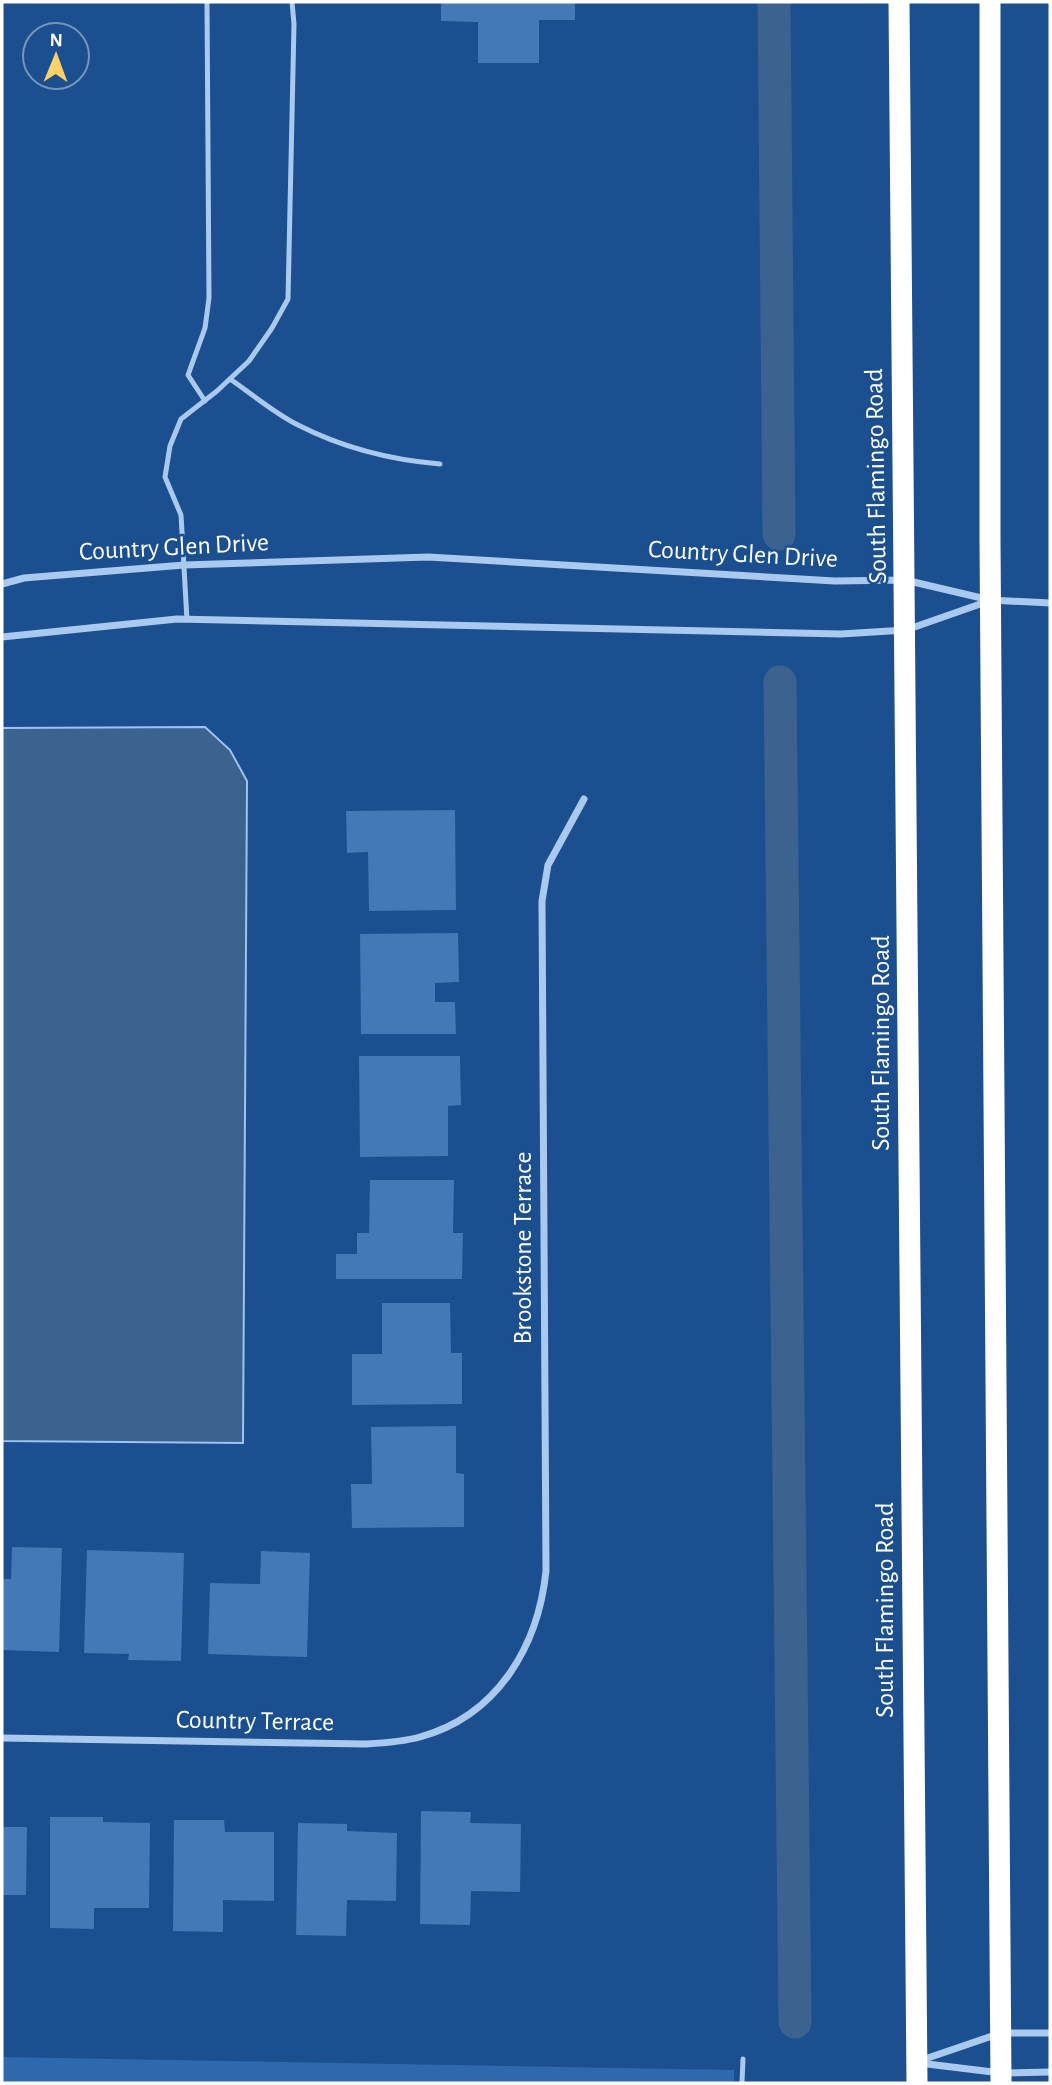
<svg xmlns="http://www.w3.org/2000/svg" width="1052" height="2085" viewBox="0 0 1052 2085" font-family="'Alegreya Sans',sans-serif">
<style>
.green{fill:#2e69ad}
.water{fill:#3c6290;stroke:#9cc4f0;stroke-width:2}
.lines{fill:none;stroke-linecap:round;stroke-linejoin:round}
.canal{stroke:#3c6290;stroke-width:33}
.building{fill:#4478b7}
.lane{stroke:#a9c9ee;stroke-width:5}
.street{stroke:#a9c9ee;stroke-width:7}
.highway{stroke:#fff;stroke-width:21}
.labels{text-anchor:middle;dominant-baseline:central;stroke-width:5;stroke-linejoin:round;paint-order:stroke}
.street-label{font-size:26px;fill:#fff;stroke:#1b4f8f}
</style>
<rect width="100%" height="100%" fill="#1b4f8f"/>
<path class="green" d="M 2,2057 L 734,2070 L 734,2083 L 2,2083 Z"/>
<path class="water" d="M 205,727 L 230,750 L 247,781 L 243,1443 L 2,1441 L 2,728 Z"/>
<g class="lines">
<path class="canal" d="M 774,2 L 779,534
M 780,682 L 795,2022"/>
</g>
<path class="building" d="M 441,2 L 575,2 L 575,20 L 539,20 L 539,63 L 478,63 L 478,22 L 441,21 Z
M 455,810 L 456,910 L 369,911 L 368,852 L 347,853 L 346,811 Z
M 458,933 L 459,982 L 435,983 L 435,1002 L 455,1002 L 456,1034 L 361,1034 L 360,934 Z
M 359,1056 L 460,1056 L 461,1105 L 448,1106 L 448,1156 L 360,1157 Z
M 370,1180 L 454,1180 L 453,1233 L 463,1233 L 462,1279 L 336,1279 L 336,1254 L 357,1254 L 357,1233 L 369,1233 Z
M 382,1303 L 450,1303 L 451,1353 L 462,1353 L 462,1404 L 352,1405 L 352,1354 L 382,1354 Z
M 456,1426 L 456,1473 L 464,1474 L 464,1527 L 352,1528 L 351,1484 L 372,1484 L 371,1427 Z
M 12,1547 L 62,1548 L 59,1652 L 2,1650 L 2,1579 L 11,1579 Z
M 87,1550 L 184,1553 L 181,1661 L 128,1660 L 129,1654 L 84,1653 Z
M 261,1551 L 310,1553 L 307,1657 L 208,1654 L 210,1583 L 260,1584 Z
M 421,1811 L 471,1812 L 470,1823 L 521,1824 L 520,1892 L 471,1891 L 470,1925 L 420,1924 Z
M 50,1817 L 103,1817 L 103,1822 L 150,1823 L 149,1908 L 94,1908 L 94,1929 L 50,1928 Z
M 174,1820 L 224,1820 L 225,1832 L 274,1832 L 274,1901 L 223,1900 L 223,1932 L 173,1931 Z
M 298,1823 L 347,1824 L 347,1831 L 397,1833 L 396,1901 L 347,1900 L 346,1936 L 296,1935 Z
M 2,1827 L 27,1827 L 26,1895 L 2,1895 Z"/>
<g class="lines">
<path class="lane" d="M 230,379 C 252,394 274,413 298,425 C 341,447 392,460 440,464
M 205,401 L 188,375 L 205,328 L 209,298 L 207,2
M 187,620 L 181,515 L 165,477 L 170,446 L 181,419 L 217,391 L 249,361 L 272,328 L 288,299 L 294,24 L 292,2
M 742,2083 L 743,2059"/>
<path class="street" d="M 2,584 L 24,578 L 184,565 L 428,557 L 835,581 L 905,580 L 990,600 L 1050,603
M 2,637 L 177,619 L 841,634 L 906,630 L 986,602
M 2,1738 L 366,1744 C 384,1743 402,1742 420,1737 C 497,1716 538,1647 546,1571 L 542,901 L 548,865 L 584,799
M 919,2061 L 1001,2033 L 1050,2033
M 919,2063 L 1001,2073 L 1050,2072"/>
<path class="highway" d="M 899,2 L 917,2083
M 990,2 L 990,539 L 1001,2083"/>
</g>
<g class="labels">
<g class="street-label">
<text transform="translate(876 476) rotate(-91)">South Flamingo Road</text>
<text transform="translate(174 547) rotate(-3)">Country Glen Drive</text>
<text transform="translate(743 554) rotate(3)">Country Glen Drive</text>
<text transform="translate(881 1043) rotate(-90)">South Flamingo Road</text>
<text transform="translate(523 1248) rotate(-90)">Brookstone Terrace</text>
<text transform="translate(885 1610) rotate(-90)">South Flamingo Road</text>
<text transform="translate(255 1721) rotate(1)">Country Terrace</text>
</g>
</g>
<rect width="1052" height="2085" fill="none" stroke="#ffffff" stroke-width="7"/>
<g transform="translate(56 56) rotate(1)"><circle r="33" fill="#1b4f8f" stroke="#7695bc" stroke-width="2"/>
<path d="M0-5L12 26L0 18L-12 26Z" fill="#ffd166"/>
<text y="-10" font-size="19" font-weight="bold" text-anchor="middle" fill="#ffffff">N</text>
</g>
</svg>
